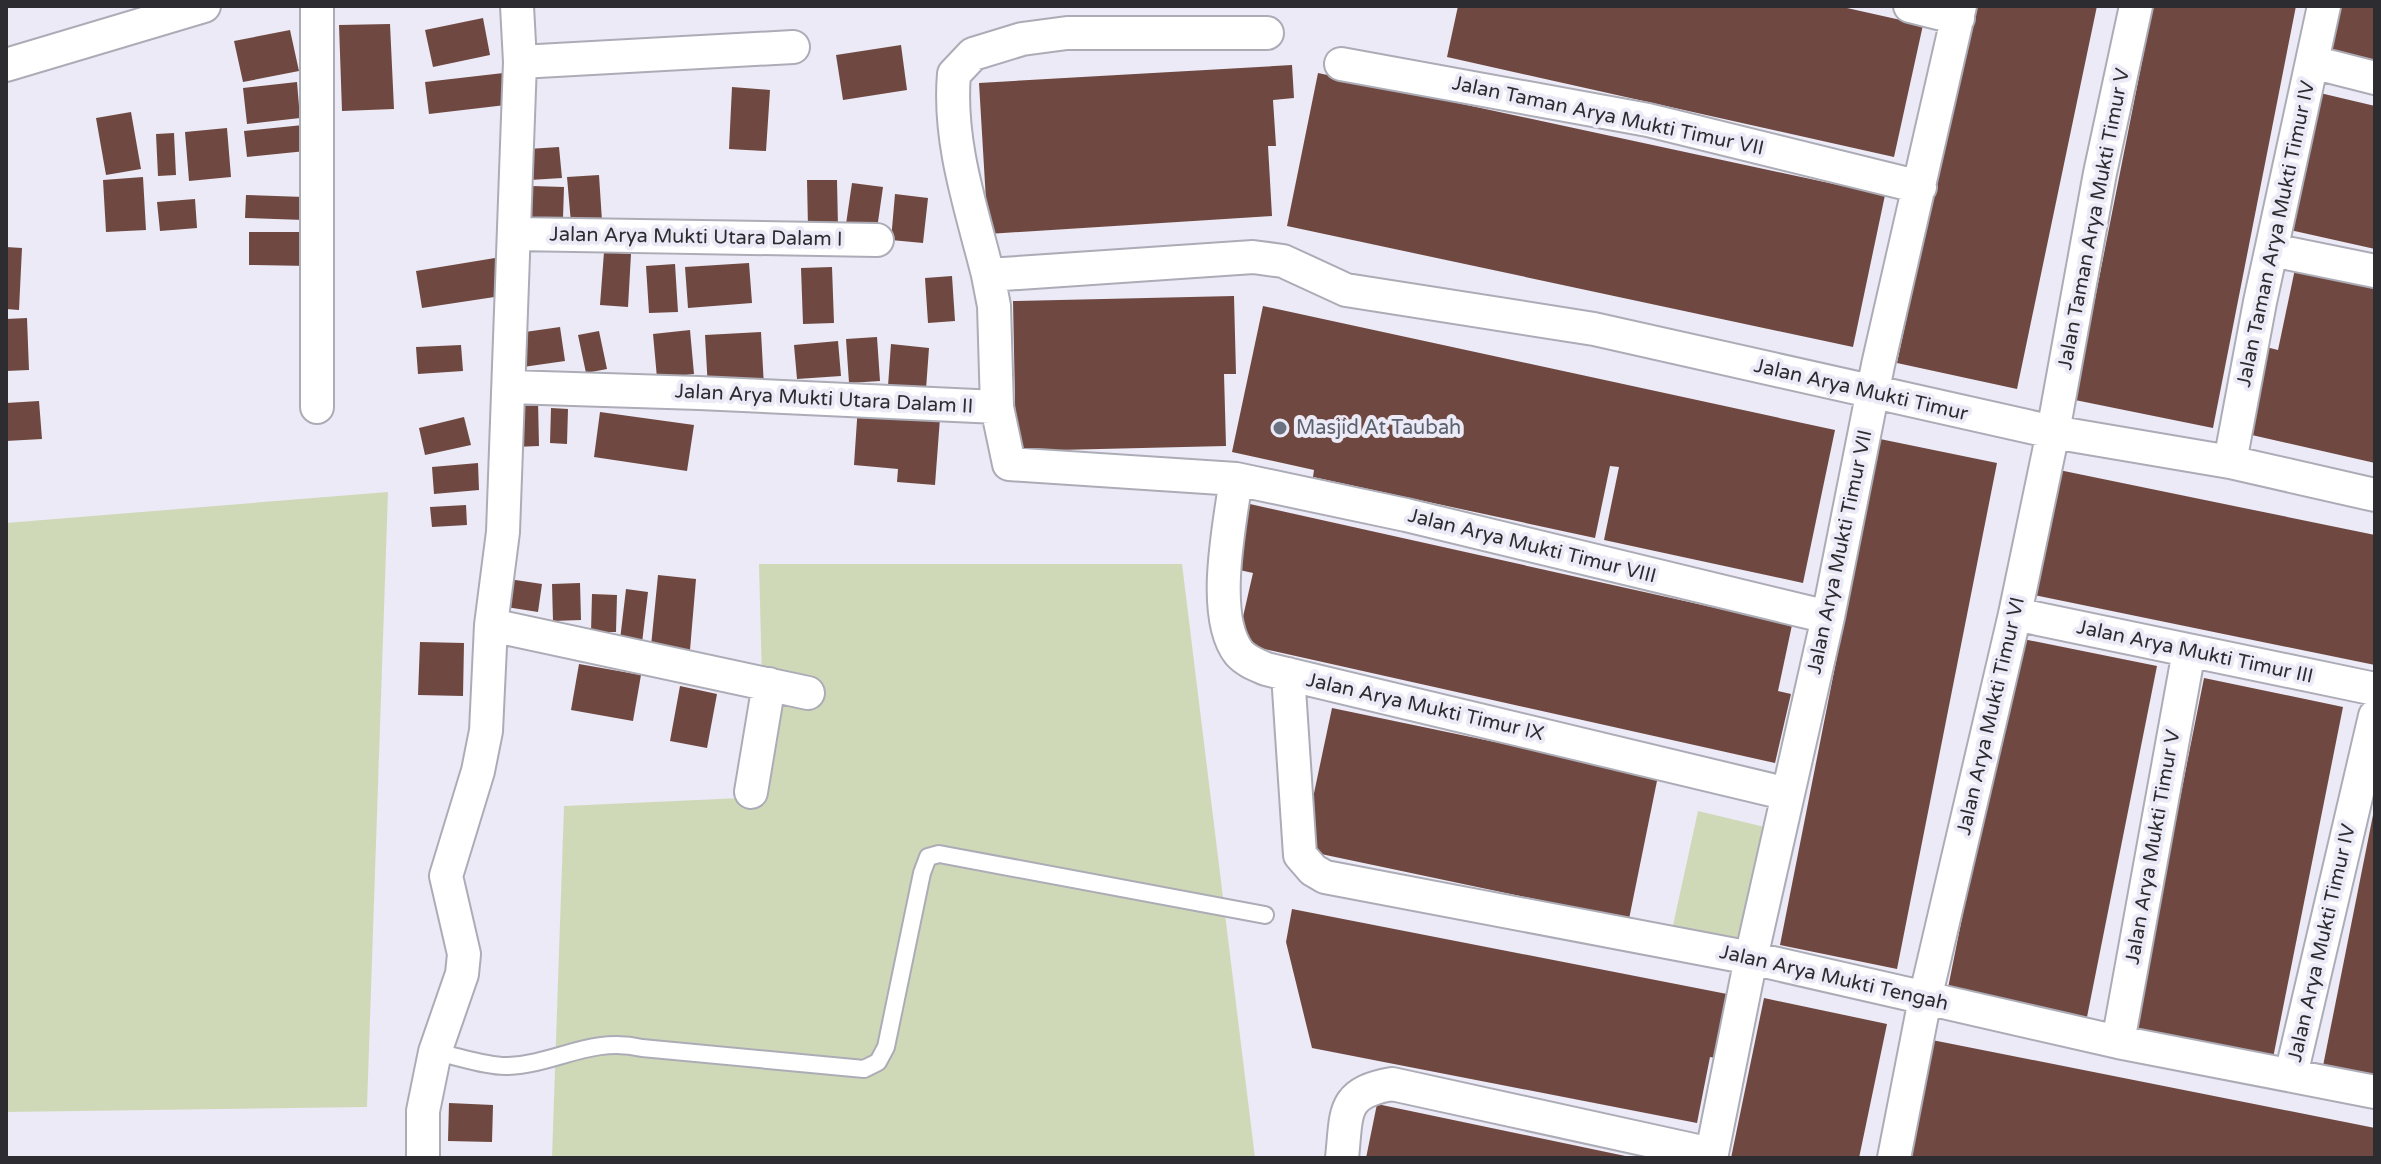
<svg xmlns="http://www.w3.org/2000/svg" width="2381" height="1164" viewBox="0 0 2381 1164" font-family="'Varela Round',sans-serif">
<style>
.green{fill:#d0d9b7}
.building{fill:#6f4941}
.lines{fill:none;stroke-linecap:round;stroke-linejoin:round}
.lane-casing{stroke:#acacb7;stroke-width:20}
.street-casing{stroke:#acacb7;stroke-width:36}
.lane{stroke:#fff;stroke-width:16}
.street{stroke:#fff;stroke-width:32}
.worship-dot{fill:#6b7280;stroke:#ebeaf6;stroke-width:3}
.labels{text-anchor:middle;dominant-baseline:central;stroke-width:8;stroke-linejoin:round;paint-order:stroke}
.street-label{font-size:20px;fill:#2d2d31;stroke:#ebeaf6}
.worship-label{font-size:20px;fill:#5b616d;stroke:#ebeaf6;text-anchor:start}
</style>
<rect width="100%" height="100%" fill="#ebeaf6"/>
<path class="green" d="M 388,492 L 367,1107 L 6,1112 L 6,523 Z
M 759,564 L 1182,564 L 1255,1158 L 552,1158 L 564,806 L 765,797 Z
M 1698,811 L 1769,828 L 1743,946 L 1672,930 Z"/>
<path class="building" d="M 1458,6 L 1838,6 L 1923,25 L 1894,157 L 1447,57 Z
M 1973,6 L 2097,6 L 2017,389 L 1897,363 Z
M 2153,6 L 2296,6 L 2213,428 L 2075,400 Z
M 2336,6 L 2375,6 L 2375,64 L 2326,54 Z
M 483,18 L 490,55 L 433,67 L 425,30 Z
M 390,24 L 394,109 L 342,111 L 339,25 Z
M 290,30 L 299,71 L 243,82 L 234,41 Z
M 901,45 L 907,90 L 843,100 L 836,55 Z
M 1292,65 L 1294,98 L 1273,100 L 1276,146 L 1268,146 L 1272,216 L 988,234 L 979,83 Z
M 512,72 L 515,104 L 429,114 L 425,82 Z
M 1318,73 L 1885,195 L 1853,347 L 1287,226 Z
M 297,82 L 300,118 L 247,124 L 243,88 Z
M 732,87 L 770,90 L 766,151 L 729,149 Z
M 2320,93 L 2375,106 L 2375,249 L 2290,230 Z
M 131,112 L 141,169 L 106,175 L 96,118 Z
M 313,124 L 316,150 L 247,157 L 244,131 Z
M 227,128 L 231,177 L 189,181 L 185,132 Z
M 174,133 L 176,175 L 158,176 L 156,134 Z
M 559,147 L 562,178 L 530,180 L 528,149 Z
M 599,175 L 602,221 L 571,223 L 567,177 Z
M 143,177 L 146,230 L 106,232 L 103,180 Z
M 807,180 L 837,180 L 838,227 L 808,227 Z
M 852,183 L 883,187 L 877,229 L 846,224 Z
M 532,186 L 564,187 L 563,218 L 531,217 Z
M 895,194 L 928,198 L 923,243 L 891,240 Z
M 246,195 L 304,197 L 304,220 L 245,218 Z
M 195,199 L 197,228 L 160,231 L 157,202 Z
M 249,232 L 310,232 L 310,266 L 249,265 Z
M 6,247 L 22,248 L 19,310 L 6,309 Z
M 604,252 L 631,254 L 628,307 L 600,305 Z
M 495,258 L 501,296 L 422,308 L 416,271 Z
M 749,263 L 752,303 L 688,308 L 685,267 Z
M 675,264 L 678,312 L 649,313 L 646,266 Z
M 832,267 L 834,323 L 803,324 L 801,268 Z
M 2295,269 L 2375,287 L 2375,463 L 2243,433 L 2262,346 L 2278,350 Z
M 952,276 L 955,321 L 928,323 L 925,278 Z
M 1234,296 L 1236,374 L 1224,374 L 1226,446 L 1016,451 L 1013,301 Z
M 1263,306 L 1835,430 L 1803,583 L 1604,540 L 1619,467 L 1610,466 L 1595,538 L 1313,477 L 1314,470 L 1232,452 Z
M 27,318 L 29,370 L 6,371 L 6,319 Z
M 560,327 L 565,361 L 523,367 L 518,333 Z
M 690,330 L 694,374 L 657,378 L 653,334 Z
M 599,331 L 607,369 L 586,373 L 578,335 Z
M 761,332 L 764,387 L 708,389 L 705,335 Z
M 877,337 L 880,381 L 849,383 L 846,339 Z
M 838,341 L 841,376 L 797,379 L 794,345 Z
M 891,344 L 929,348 L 926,389 L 888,386 Z
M 461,345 L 463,371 L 418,374 L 416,347 Z
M 538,400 L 539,446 L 514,447 L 513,401 Z
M 39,401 L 42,439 L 6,441 L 6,403 Z
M 858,405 L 940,418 L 935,485 L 897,482 L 898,469 L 854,465 Z
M 551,408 L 568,409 L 567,444 L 550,443 Z
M 600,412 L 694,425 L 687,471 L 594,457 Z
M 464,417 L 471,445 L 425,455 L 419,428 Z
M 1880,439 L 1997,463 L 1897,969 L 1780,945 Z
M 478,463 L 479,490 L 434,494 L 432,467 Z
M 2059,470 L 2375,535 L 2375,665 L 2034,595 Z
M 1241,502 L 1792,625 L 1778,691 L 1791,694 L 1775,763 L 1237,643 L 1253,573 L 1226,567 Z
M 466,505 L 467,525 L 432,527 L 430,507 Z
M 658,575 L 696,579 L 690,650 L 651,646 Z
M 509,579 L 542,584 L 538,612 L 506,607 Z
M 580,583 L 581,620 L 553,621 L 552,584 Z
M 626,589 L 648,592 L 642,643 L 620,640 Z
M 592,594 L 617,595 L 616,632 L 591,632 Z
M 2018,638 L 2157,666 L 2087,1017 L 1948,988 Z
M 420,642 L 464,643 L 463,696 L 418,695 Z
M 579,664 L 641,675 L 633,721 L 571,710 Z
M 2204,678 L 2343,707 L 2273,1058 L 2134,1029 Z
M 680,686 L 717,694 L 707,748 L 670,741 Z
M 1332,708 L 1658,776 L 1629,919 L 1302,850 Z
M 2374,810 L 2375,810 L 2375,1082 L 2322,1071 Z
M 1292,909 L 1727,994 L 1715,1058 L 1710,1057 L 1697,1123 L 1312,1048 L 1286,942 Z
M 1764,998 L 1887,1024 L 1859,1158 L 1731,1158 Z
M 1932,1040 L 2375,1128 L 2375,1158 L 1909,1158 Z
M 449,1103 L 493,1105 L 492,1142 L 448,1141 Z
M 1377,1104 L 1630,1157 L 1630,1158 L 1366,1158 Z"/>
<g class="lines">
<defs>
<path id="lane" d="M 435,1052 C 457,1056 488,1067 508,1066 C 556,1064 591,1036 642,1048 L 864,1069 L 878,1062 L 886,1047 L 922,873 L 928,857 L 939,854 L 1265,915"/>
<path id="street" d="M 317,6 L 317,407
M 1910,6 L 1958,18
M 520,62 L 793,47
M 2312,62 L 2375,78
M 1341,64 L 1648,120 L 1920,187
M 6,65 L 204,6
M 515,234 L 877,240
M 2272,250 L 2375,271
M 988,275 C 972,210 948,143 954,74 L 973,54 L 1022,39 L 1067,33 L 1267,33
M 510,387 L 699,393 L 997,407
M 2230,462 L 2260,302 L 2324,6
M 1236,479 C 1230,523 1210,616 1239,653 C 1246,661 1257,665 1266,669 L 1788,794
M 2015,614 L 2375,689
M 1828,617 L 1406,515 L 1236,479 L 1009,464 L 997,407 L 994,306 L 988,275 L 1253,257 L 1283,261 L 1346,290 L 1594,329 L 2053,432 L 2230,462 L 2375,495
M 491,625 L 808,693
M 1288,674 L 1300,855 L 1313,870 L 1325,877 L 1751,958 L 2118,1042 L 2375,1092
M 751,792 L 769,684
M 2118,1042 L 2189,651
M 2291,1075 L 2375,716
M 423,1158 L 423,1111 L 435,1052 L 462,974 L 464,954 L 446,876 L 478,771 L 486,731 L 491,625 L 503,532 L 520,62 L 517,6
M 1342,1158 C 1347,1112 1341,1093 1392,1084 L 1711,1154
M 1711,1158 L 1751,958 L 1828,617 L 1878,365 L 1960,6
M 1894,1158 L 1925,999 L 2015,614 L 2053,432 L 2100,173 L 2136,6"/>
</defs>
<use href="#lane" class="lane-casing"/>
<use href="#street" class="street-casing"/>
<use href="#lane" class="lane"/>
<use href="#street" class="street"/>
</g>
<circle class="worship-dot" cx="1280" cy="428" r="8"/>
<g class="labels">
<g class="street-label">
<text transform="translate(1608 116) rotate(12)">Jalan Taman Arya Mukti Timur VII</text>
<text transform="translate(2094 219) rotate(-79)">Jalan Taman Arya Mukti Timur V</text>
<text transform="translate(2276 234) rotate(-78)">Jalan Taman Arya Mukti Timur IV</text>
<text transform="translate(696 237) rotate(1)">Jalan Arya Mukti Utara Dalam I</text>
<text transform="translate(1861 390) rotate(13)">Jalan Arya Mukti Timur</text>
<text transform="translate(824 399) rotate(3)">Jalan Arya Mukti Utara Dalam II</text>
<text transform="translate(1532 546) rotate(14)">Jalan Arya Mukti Timur VIII</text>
<text transform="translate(1840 552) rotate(-78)">Jalan Arya Mukti Timur VII</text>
<text transform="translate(2195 652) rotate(12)">Jalan Arya Mukti Timur III</text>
<text transform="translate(1425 707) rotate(13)">Jalan Arya Mukti Timur IX</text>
<text transform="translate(1991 716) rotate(-77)">Jalan Arya Mukti Timur VI</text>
<text transform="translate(2153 847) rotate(-80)">Jalan Arya Mukti Timur V</text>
<text transform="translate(2322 943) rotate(-77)">Jalan Arya Mukti Timur IV</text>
<text transform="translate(1834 978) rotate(13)">Jalan Arya Mukti Tengah</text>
</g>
<g class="worship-label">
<text x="1296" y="428">Masjid At Taubah</text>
</g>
</g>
<rect width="2381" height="1164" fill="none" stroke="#2d2d31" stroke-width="16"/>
</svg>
